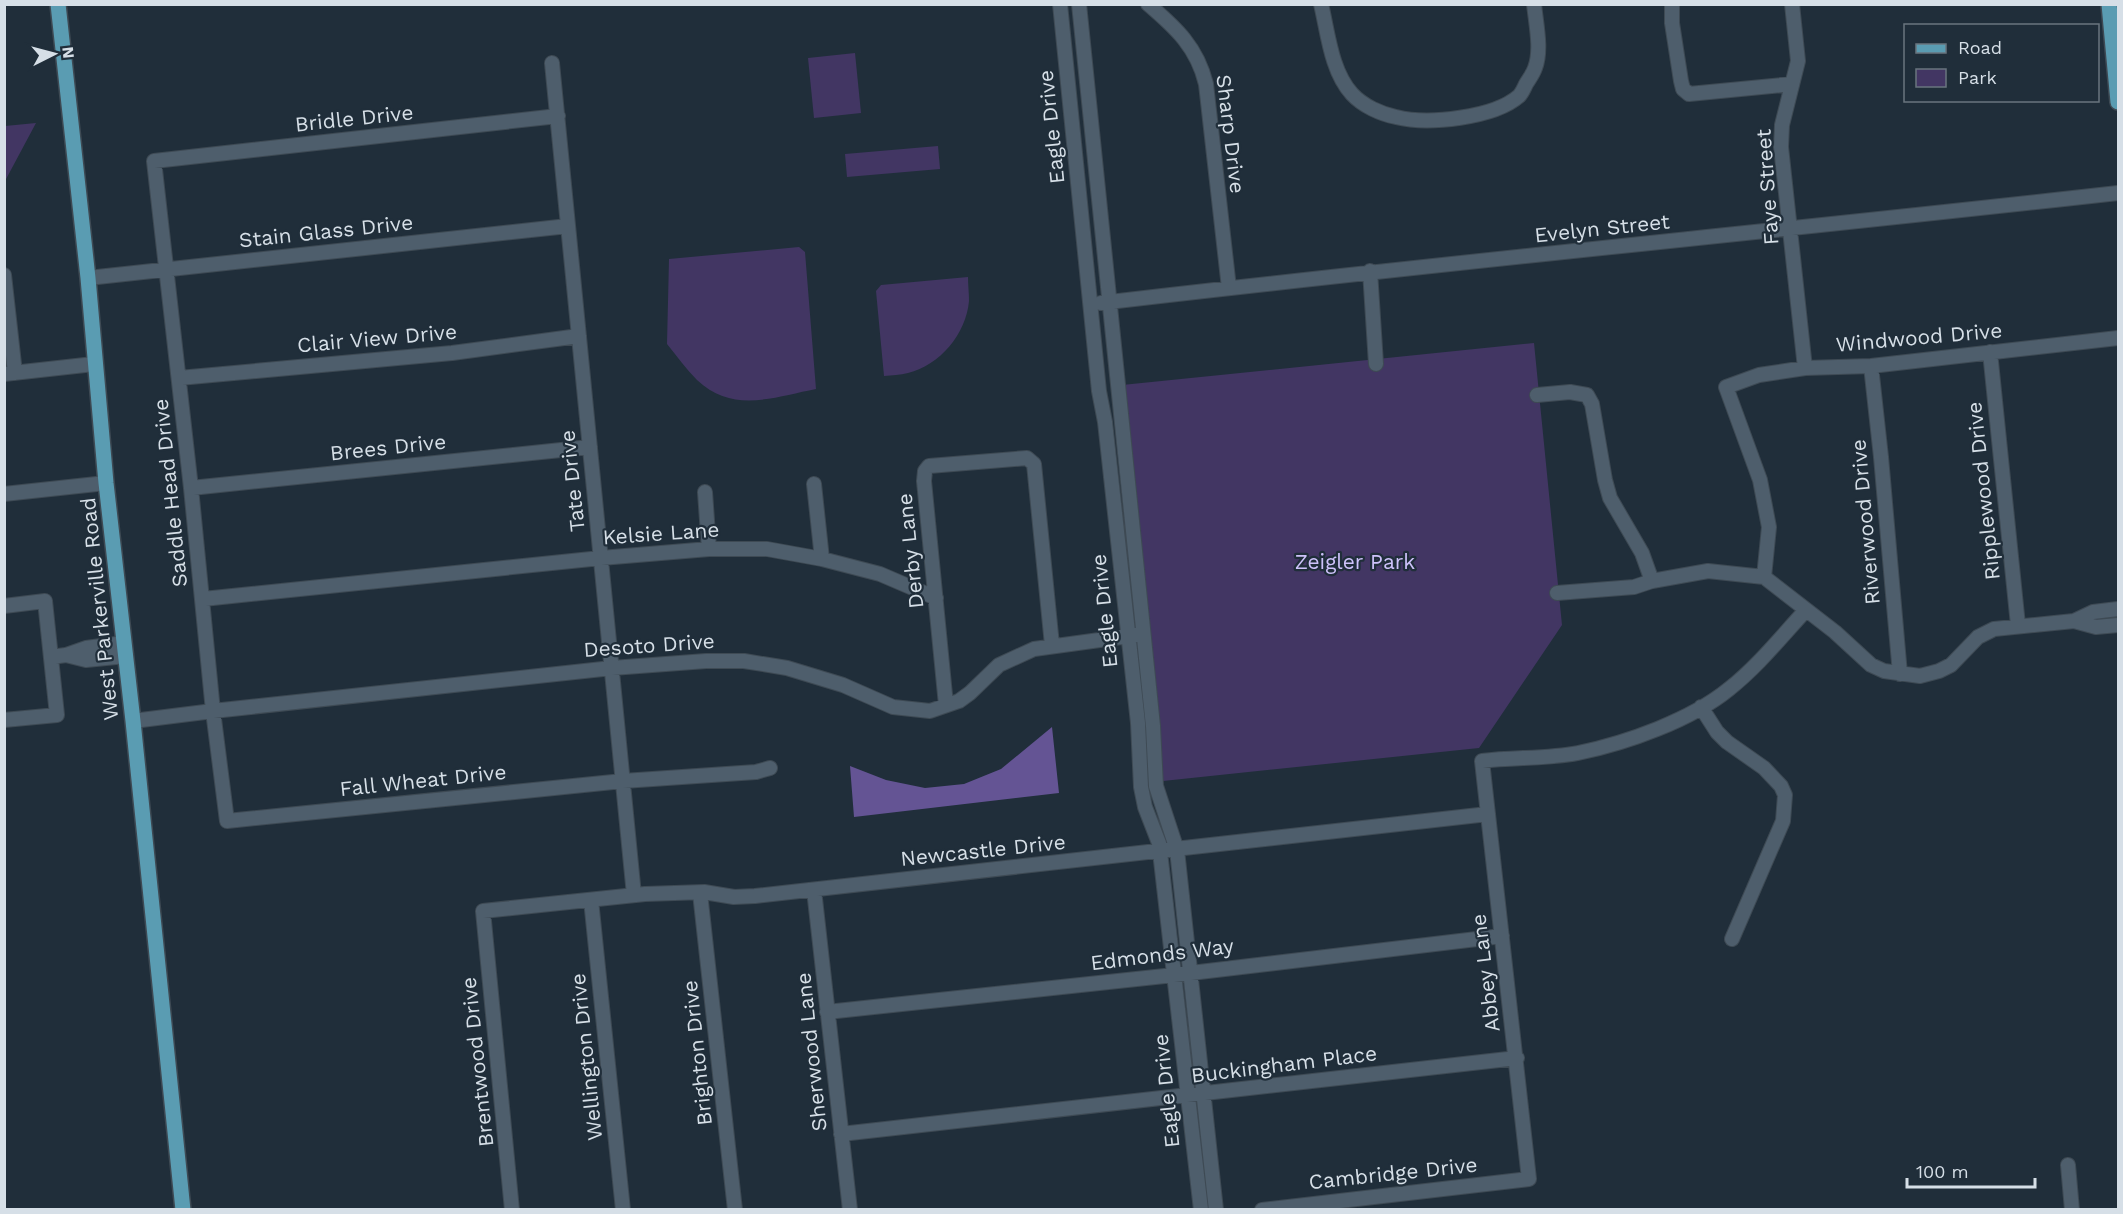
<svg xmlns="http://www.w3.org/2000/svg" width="2123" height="1214" viewBox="0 0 2123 1214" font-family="'Work Sans',sans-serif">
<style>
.green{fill:#423663}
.forest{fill:#645494}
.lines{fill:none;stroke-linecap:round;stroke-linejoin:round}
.minor-casing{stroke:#3e4a54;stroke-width:16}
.major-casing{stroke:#3e4a54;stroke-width:18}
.minor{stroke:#4e5e6c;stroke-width:14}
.major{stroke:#5a9cb2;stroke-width:15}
.labels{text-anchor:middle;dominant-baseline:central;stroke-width:4.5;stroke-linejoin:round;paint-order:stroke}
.street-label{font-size:21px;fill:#d6dfe7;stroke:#202e3a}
.park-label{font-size:21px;fill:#cdc2fa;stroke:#202e3a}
</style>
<rect width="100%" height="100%" fill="#202e3a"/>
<path class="green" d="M 855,53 L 861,113 L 814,118 L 808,58 Z
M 36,123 L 5,181 L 5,126 Z
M 938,146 L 940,169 L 847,177 L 845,154 Z
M 799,247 L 805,252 L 816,389 C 774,397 733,414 697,380 C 686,369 677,356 667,344 L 669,259 Z
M 968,277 C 968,285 969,293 969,301 C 966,334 940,365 908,373 C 900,375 892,375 884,376 L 876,291 L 881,285 Z
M 1534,343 L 1562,625 L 1479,748 L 1163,781 L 1122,385 Z"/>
<path class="forest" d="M 1052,727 L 1059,793 L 854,817 L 850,766 L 886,780 L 925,788 L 964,784 L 1001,769 Z"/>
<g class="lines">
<defs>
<path id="minor" d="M 1060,4 L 1099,391 L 1105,422 L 1138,723 L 1141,787 L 1145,807 L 1159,843 L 1201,1210
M 1079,4 L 1153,726 L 1156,786 L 1177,850 L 1216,1210
M 1148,4 C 1176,28 1197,47 1206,84 L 1229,288
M 1321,4 C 1328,33 1331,71 1352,94 C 1363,106 1381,114 1396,117 C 1428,125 1494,118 1519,96 C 1522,93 1524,88 1526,84 C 1529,79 1533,74 1535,68 C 1542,50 1536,24 1534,4
M 1672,4 L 1672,23 L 1681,81 L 1683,89 L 1689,94 L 1792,84
M 1792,4 L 1798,61 L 1782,125 L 1781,147 L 1805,368
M 552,63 L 634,895
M 558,116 L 154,161 L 191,488 L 213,711 L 227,821 L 623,781 L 756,772 L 770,768
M 1370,271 L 1376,364
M 4,275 L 15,373
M 88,278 L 568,226
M 1101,303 C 1439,263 1779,231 2118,193
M 1990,352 L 2018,625
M 1871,366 L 1881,457 L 1900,674
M 4,374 L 94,364
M 179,378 L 452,353 L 579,336
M 1537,395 L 1570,392 L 1587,395 L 1592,404 L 1605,480 L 1610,498 L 1642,553 L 1652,581
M 814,484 L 822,559
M 191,488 L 590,447
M 705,492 L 709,549
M 4,494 L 106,483
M 1764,577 L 1769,527 L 1760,480 L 1726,387 L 1759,375 L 1805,368 L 1871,366 L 2118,338
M 1557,593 L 1634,587 L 1652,581 L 1708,571 L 1764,577 L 1835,632 L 1871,665 L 1884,671 L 1920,676 L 1939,671 L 1951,665 L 1978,637 L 1994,629 L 2074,621 L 2096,627 L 2118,625
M 203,599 L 601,558 L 709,549 L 767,549 L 822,559 L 880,574 L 936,598
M 4,606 L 45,601 L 57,715 L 4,720
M 2074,621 L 2093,612 L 2118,609
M 66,655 L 86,660 L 126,656
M 51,657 L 66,655 L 86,648 L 124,643
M 946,705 L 924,481 L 925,471 L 929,466 L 1027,458 L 1034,464 L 1052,645
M 1701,707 L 1717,732 L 1727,742 L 1764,768 L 1781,786 L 1785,795 L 1783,821 L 1732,939
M 133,721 L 213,711 L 612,668 L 706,661 L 744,661 L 787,668 L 843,685 L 893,707 L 930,711 L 959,701 L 970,693 L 999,665 L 1034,649 L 1136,635
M 814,890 L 850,1210
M 700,893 L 735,1210
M 591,900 L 623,1210
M 827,1012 L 1174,975 L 1502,936
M 841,1134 L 1517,1058
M 2068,1165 L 2072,1210
M 512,1210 L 483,911 L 645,894 L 704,892 L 734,897 L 755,896 L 1488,814
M 1262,1210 L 1529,1179 L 1482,761 C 1514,757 1547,759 1578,753 C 1627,743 1691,720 1729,689 C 1758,666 1781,637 1806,610"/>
<path id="major" d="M 58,4 L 88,278 L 106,483 L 133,721 L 183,1210
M 2109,4 L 2118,102"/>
</defs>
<use href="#minor" class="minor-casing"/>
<use href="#major" class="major-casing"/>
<use href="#minor" class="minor"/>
<use href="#major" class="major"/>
</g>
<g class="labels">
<g class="street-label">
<text transform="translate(354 118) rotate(-6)">Bridle Drive</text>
<text transform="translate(1051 127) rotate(-96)">Eagle Drive</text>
<text transform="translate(1231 134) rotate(83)">Sharp Drive</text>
<text transform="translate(1767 187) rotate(-94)">Faye Street</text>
<text transform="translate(1602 228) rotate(-6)">Evelyn Street</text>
<text transform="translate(326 231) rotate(-6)">Stain Glass Drive</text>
<text transform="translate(1919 337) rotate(-5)">Windwood Drive</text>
<text transform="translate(377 338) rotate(-5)">Clair View Drive</text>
<text transform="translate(388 447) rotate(-6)">Brees Drive</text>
<text transform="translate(572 481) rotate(-96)">Tate Drive</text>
<text transform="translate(1983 491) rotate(-96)">Ripplewood Drive</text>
<text transform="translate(170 493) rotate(-96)">Saddle Head Drive</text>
<text transform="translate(1865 522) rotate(-95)">Riverwood Drive</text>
<text transform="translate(661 533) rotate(-4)">Kelsie Lane</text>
<text transform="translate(910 551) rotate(-96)">Derby Lane</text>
<text transform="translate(99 609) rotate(-96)">West Parkerville Road</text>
<text transform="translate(1104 611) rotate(-96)">Eagle Drive</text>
<text transform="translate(649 645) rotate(-4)">Desoto Drive</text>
<text transform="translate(423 780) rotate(-6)">Fall Wheat Drive</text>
<text transform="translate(983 850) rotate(-6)">Newcastle Drive</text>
<text transform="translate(1162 954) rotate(-7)">Edmonds Way</text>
<text transform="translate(1485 973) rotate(-97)">Abbey Lane</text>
<text transform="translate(811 1052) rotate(-96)">Sherwood Lane</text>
<text transform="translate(697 1053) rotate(-96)">Brighton Drive</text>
<text transform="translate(586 1057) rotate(-96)">Wellington Drive</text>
<text transform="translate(477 1062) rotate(-96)">Brentwood Drive</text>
<text transform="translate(1284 1064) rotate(-7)">Buckingham Place</text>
<text transform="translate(1166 1091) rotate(-96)">Eagle Drive</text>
<text transform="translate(1393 1173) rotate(-6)">Cambridge Drive</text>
</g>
<g class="park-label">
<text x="1355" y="561">Zeigler Park</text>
</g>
</g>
<rect width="2123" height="1214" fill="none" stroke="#d6dfe7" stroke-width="12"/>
<rect x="1904" y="24" width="195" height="78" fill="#202e3a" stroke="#69757f" stroke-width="1.5"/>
<rect x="1916" y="44" width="30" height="9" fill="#5a9cb2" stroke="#69757f" stroke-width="1.5"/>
<text x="1958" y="54" font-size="18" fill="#d6dfe7">Road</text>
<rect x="1916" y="69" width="30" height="18" fill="#423663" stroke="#69757f" stroke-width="1.5"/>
<text x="1958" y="84" font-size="18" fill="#d6dfe7">Park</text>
<g transform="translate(54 54) rotate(84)" stroke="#202e3a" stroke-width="4.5" paint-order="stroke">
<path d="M0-4.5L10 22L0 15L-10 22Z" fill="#d6dfe7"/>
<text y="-9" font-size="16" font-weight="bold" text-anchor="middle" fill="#d6dfe7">N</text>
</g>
<path d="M1907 1178v9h128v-9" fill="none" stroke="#d6dfe7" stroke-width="3"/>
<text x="1916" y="1178" font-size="18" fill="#d6dfe7" stroke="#202e3a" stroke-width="4.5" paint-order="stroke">100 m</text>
</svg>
